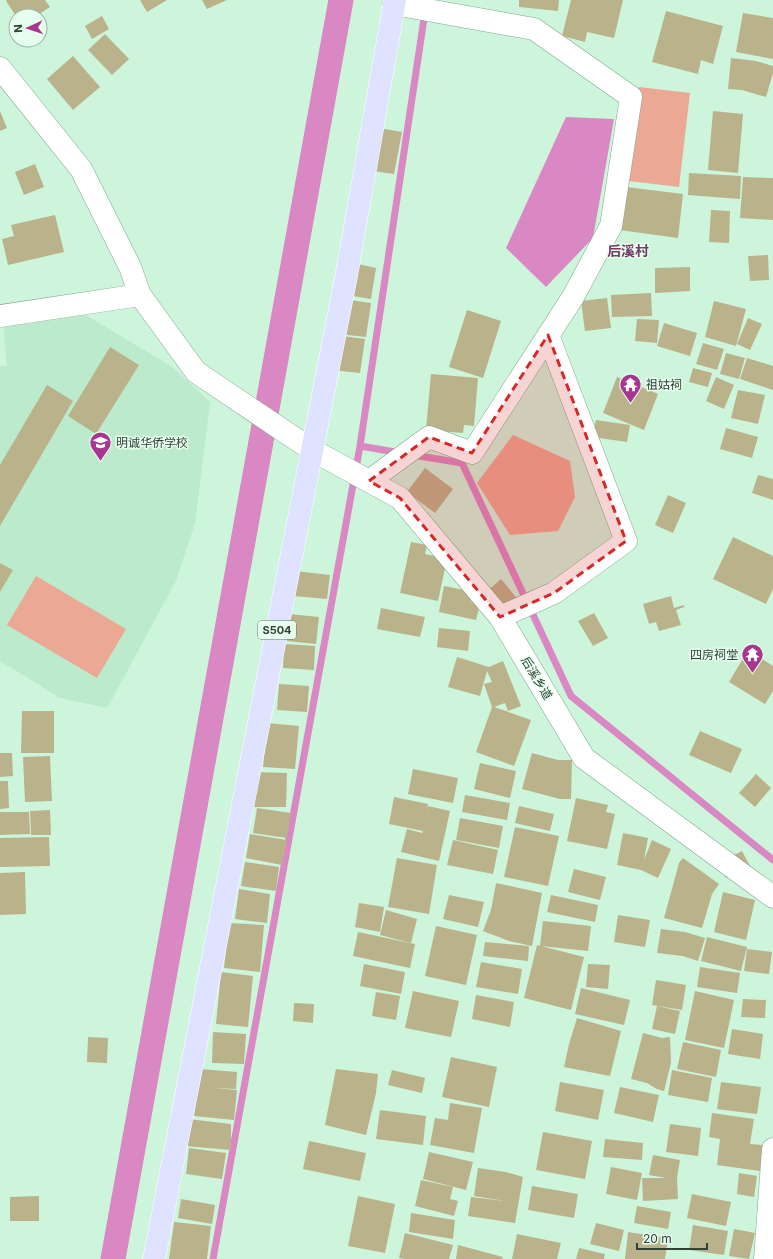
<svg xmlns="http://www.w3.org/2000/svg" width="773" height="1259" viewBox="0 0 773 1259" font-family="Inter,'Noto Sans SC',sans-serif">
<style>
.built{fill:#bbeacd}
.green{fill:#eba894}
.water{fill:#da88c4}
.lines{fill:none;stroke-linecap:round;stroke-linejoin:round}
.stream{stroke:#da88c4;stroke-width:7}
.canal{stroke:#da88c4;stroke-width:25}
.building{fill:#bab28b}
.minor-casing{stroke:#80a68f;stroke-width:23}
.primary-casing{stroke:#fff;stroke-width:23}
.minor{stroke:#fff;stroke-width:22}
.primary{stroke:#dfe3ff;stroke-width:22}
.marked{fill:#d62828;fill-opacity:0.2;stroke:#d62828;stroke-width:3;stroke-dasharray:8 5;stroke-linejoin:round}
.labels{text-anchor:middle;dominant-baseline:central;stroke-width:3;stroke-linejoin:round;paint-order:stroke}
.shield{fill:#e6feee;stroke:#677a6e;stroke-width:1}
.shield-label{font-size:11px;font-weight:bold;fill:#314137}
.poi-label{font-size:12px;fill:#314137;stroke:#e6feee;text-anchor:start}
.street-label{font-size:12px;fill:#314137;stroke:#e6feee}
.quarter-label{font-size:14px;font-weight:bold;fill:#743a66;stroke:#e6feee}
</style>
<rect width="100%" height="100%" fill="#cdf5db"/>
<path class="built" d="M 84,314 L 171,366 L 210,402 L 195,523 L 176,581 L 107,708 L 60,698 L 0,661 L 0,366 L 7,366 L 3,322 Z"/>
<path class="green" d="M 639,87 L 690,93 L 679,187 L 629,181 Z
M 513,435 L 570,461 L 575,497 L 558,531 L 510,535 L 477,483 Z
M 36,576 L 126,629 L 97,678 L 7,625 Z"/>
<path class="water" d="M 566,117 L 614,119 L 593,238 L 546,287 L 506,248 Z"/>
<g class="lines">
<path class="stream" d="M 360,446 L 401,453
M 413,455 L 462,463 L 571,696 L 773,860
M 213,1259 L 360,446 L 425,12"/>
<path class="canal" d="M 113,1259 L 341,0"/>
</g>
<path class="building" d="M 7,0 L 45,0 L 50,7 L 36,16 L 16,16 L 6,1 Z
M 140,0 L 167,0 L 147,12 Z
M 202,0 L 227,0 L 207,9 Z
M 519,0 L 559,0 L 558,11 L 519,7 Z
M 571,0 L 623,0 L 614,38 L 587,32 L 585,42 L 562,36 Z
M 666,11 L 723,26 L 713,64 L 701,60 L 698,74 L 652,62 Z
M 743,13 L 773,18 L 773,59 L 736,52 Z
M 102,16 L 109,29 L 92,39 L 85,26 Z
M 105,34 L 129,59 L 112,75 L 88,50 Z
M 73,56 L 100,87 L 73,110 L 47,79 Z
M 731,58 L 756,61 L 773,66 L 773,73 L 766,97 L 742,90 L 728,89 Z
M 0,111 L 7,128 L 0,131 Z
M 713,111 L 743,114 L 738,173 L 708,170 Z
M 379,128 L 402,132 L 394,174 L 372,171 Z
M 35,164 L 44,187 L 24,195 L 15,172 Z
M 689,173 L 741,176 L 740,199 L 688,195 Z
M 743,177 L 773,178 L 773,220 L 740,218 Z
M 618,186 L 683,194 L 678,238 L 612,229 Z
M 711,210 L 730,211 L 729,243 L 709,242 Z
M 55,215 L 64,252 L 8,265 L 2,239 L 14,236 L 11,225 Z
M 768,255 L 769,280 L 750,281 L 748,256 Z
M 353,263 L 376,268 L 371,299 L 347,295 Z
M 690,267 L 690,291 L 655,293 L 655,268 Z
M 651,293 L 652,316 L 612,317 L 611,295 Z
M 607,298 L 611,328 L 585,331 L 581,301 Z
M 343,299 L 371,303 L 366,337 L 338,334 Z
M 714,301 L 746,309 L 736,346 L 705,337 Z
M 467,310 L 501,321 L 483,378 L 449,367 Z
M 748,318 L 762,324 L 750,350 L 737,344 Z
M 637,319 L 659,320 L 657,343 L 635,341 Z
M 664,323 L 697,333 L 690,356 L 657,346 Z
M 335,335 L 365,339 L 360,373 L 331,370 Z
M 703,343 L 724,349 L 717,370 L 696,364 Z
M 110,347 L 139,365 L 96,434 L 68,416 Z
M 726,353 L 745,358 L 739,379 L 720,374 Z
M 747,358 L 773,366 L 773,390 L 740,379 Z
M 693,368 L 712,373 L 708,387 L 689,382 Z
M 431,374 L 478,378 L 474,426 L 464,425 L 463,433 L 426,430 Z
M 617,377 L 658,394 L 644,430 L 603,413 Z
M 716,377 L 734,385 L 724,409 L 706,401 Z
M 47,385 L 73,401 L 0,526 L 0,465 Z
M 738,390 L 765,395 L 758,424 L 731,418 Z
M 596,420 L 630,425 L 627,442 L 592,437 Z
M 726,428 L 758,437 L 752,458 L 720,449 Z
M 425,468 L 453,489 L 435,513 L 407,492 Z
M 758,475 L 773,479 L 773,500 L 752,493 Z
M 668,495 L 686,503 L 673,533 L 655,525 Z
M 733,537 L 773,556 L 773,589 L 766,604 L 713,579 Z
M 411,542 L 427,545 L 425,554 L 447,559 L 438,601 L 400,593 Z
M 0,563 L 13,570 L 0,592 Z
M 295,571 L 330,575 L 327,599 L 293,596 Z
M 501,579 L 524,607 L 507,621 L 484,594 Z
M 444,586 L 474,592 L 471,602 L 480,604 L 476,620 L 439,612 Z
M 671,596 L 674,608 L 684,605 L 684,607 L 676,610 L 681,625 L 659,631 L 656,622 L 649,624 L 643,604 Z
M 381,608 L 425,617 L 420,637 L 377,629 Z
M 594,613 L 608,638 L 593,646 L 578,621 Z
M 289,614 L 319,617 L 316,644 L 286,641 Z
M 439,628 L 470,631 L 468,651 L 437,647 Z
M 284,644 L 315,646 L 314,670 L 283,668 Z
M 748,650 L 773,666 L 773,691 L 765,704 L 729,682 Z
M 457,657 L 489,667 L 503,661 L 521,706 L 508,711 L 505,703 L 494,707 L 531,720 L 514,766 L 476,752 L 492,707 L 484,684 L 492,682 L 487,671 L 480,696 L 448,687 Z
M 279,684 L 309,686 L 307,712 L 277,710 Z
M 22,711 L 54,711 L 54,753 L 21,753 Z
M 267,723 L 299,726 L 295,769 L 263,767 Z
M 700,731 L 742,749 L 731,773 L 689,755 Z
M 0,753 L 12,753 L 13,776 L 0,777 Z
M 532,753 L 558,760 L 572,760 L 571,799 L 560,799 L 522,789 Z
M 50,756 L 52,801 L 25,802 L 23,757 Z
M 480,763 L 516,771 L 510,798 L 474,789 Z
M 413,769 L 458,778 L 453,803 L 408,794 Z
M 255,772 L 287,773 L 286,807 L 254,807 Z
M 756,774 L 771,788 L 755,807 L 739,793 Z
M 0,781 L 8,781 L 9,808 L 0,809 Z
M 465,795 L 510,803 L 507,820 L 462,812 Z
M 394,797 L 428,804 L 426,813 L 428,806 L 450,811 L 439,861 L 401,852 L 407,829 L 422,833 L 423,831 L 389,824 Z
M 576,798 L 608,805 L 606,812 L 615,814 L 607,849 L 567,841 Z
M 519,806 L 554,814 L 550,831 L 515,823 Z
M 257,808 L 291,813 L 287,838 L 253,833 Z
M 50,810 L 51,835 L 31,835 L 30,811 Z
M 0,812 L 29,812 L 30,834 L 0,835 Z
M 460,818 L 503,826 L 499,848 L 456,840 Z
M 515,827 L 559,836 L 548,886 L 504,877 Z
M 623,833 L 648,838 L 644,860 L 652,840 L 671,849 L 658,878 L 641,870 L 617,865 Z
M 250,834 L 287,840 L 282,865 L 246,858 Z
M 49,837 L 50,866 L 0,867 L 0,838 Z
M 453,840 L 498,850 L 493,874 L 447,865 Z
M 742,851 L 750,866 L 726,878 L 718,863 Z
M 397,858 L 437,865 L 429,914 L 388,907 Z
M 683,858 L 719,884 L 712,894 L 702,928 L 664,918 L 679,863 Z
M 245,862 L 279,867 L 276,891 L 241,886 Z
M 574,869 L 606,877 L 600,900 L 568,892 Z
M 25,872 L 26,914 L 0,915 L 0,873 Z
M 496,883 L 542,893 L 532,946 L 509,941 L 483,931 L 491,910 Z
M 239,889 L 270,894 L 267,923 L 235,919 Z
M 723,892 L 755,900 L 746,940 L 714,932 Z
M 449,895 L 484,902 L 478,927 L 443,919 Z
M 551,895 L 598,905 L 595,922 L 547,912 Z
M 359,903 L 384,907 L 380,932 L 355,927 Z
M 386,910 L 417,919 L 411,943 L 380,935 Z
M 618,915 L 650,920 L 645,947 L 614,942 Z
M 543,921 L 591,926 L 588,951 L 540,946 Z
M 229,923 L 264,925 L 260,972 L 224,968 Z
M 436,926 L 477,935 L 466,985 L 425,976 Z
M 661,929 L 685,932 L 705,938 L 698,961 L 683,956 L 657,953 Z
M 358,932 L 415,944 L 410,968 L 353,956 Z
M 707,937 L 747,947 L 741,971 L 701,961 Z
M 485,942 L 529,946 L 528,961 L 483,956 Z
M 537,945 L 584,957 L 571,1010 L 524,998 Z
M 747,949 L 772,952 L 769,974 L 744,971 Z
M 481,962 L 522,969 L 518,994 L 476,987 Z
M 364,964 L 405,972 L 401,994 L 360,986 Z
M 588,964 L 610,965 L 608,989 L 586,987 Z
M 700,967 L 740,973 L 737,993 L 697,987 Z
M 221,972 L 253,976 L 248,1027 L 216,1024 Z
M 656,980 L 686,985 L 682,1010 L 652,1005 Z
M 581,988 L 630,1000 L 624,1025 L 575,1014 Z
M 413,991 L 459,1001 L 451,1037 L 405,1028 Z
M 695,991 L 734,1000 L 724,1048 L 685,1040 Z
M 376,992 L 400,996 L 396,1020 L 372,1016 Z
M 476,995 L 514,1002 L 510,1027 L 472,1019 Z
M 743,999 L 766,1000 L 765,1018 L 741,1017 Z
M 294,1003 L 314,1004 L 313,1023 L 293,1021 Z
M 657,1006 L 680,1011 L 675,1034 L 652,1029 Z
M 577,1018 L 621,1031 L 610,1076 L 564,1067 L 569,1044 Z
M 732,1029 L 763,1034 L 760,1059 L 728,1054 Z
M 213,1032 L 246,1034 L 244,1064 L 212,1063 Z
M 643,1033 L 662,1038 L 670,1037 L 671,1063 L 664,1091 L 657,1089 L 647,1083 L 631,1079 Z
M 88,1037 L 108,1038 L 107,1063 L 87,1062 Z
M 683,1042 L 721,1050 L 716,1077 L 677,1069 Z
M 451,1057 L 497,1067 L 489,1107 L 442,1097 Z
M 200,1069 L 237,1072 L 236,1089 L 213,1088 L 237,1090 L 234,1120 L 194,1116 L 197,1086 L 199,1086 Z
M 336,1069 L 378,1074 L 376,1093 L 366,1135 L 325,1125 Z
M 392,1070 L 425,1078 L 422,1093 L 388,1085 Z
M 672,1070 L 712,1078 L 708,1102 L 668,1095 Z
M 560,1082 L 604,1090 L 598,1120 L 555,1111 Z
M 721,1082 L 761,1087 L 757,1114 L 717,1109 Z
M 620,1087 L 659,1095 L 653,1122 L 614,1113 Z
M 450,1103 L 482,1108 L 474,1153 L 430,1145 L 435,1118 L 448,1120 Z
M 380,1110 L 426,1116 L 423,1145 L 376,1139 Z
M 712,1113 L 754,1119 L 750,1144 L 763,1145 L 760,1171 L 717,1165 L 720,1139 L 709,1137 Z
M 188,1119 L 231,1124 L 231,1150 L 185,1146 Z
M 670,1124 L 701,1128 L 698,1156 L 666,1152 Z
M 543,1132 L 592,1141 L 585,1179 L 536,1170 Z
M 605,1139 L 643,1143 L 642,1160 L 603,1157 Z
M 309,1141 L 366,1153 L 360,1181 L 303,1169 Z
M 189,1148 L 226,1153 L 222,1179 L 186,1174 Z
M 429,1152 L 473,1162 L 466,1190 L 423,1179 Z
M 653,1155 L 680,1160 L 677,1177 L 678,1199 L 643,1201 L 642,1178 L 666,1178 L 649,1175 Z
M 611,1167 L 642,1173 L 637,1200 L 606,1194 Z
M 478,1168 L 506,1172 L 523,1177 L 515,1223 L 468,1216 L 471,1197 L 505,1201 L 474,1196 Z
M 739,1173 L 757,1176 L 754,1197 L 737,1194 Z
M 421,1180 L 453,1187 L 450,1199 L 458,1201 L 454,1216 L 415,1206 Z
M 532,1186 L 578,1194 L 574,1218 L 528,1210 Z
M 692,1194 L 731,1202 L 726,1226 L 687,1218 Z
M 39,1196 L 39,1221 L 10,1221 L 10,1197 Z
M 358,1196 L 395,1204 L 385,1253 L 348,1246 Z
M 181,1199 L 215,1205 L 212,1224 L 178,1218 Z
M 637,1206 L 671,1212 L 668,1229 L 634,1223 Z
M 411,1213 L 455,1220 L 453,1239 L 409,1232 Z
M 174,1222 L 211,1226 L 207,1259 L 169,1259 Z
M 596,1223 L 624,1230 L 619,1251 L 590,1244 Z
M 693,1225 L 728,1231 L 724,1255 L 689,1250 Z
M 734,1229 L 755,1233 L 749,1259 L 729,1256 Z
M 628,1232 L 668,1238 L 665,1259 L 625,1259 Z
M 405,1233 L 453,1245 L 449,1259 L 405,1259 L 399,1258 Z
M 517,1234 L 561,1243 L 557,1259 L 512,1259 Z
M 458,1245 L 503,1257 L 502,1259 L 456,1259 Z
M 579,1248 L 605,1254 L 604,1259 L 576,1259 Z"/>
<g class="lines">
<defs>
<path id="minor" d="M 0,68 L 81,169 L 130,267 L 140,295 L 196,372 L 312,450 L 400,498 L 500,617 L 584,758 L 773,897
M 0,316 L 140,295
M 369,481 L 429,437 L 472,453 L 573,297 L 611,226 L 631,97 L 534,29 L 394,4
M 500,617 L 554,593 L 626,541 L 548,335
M 765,1259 L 773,1149"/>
<path id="primary" d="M 154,1259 L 347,272 L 395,0"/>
</defs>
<use href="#minor" class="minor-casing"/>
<use href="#primary" class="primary-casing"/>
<use href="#minor" class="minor"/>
<use href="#primary" class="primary"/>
</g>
<path class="marked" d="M 548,335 L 626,541 L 554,593 L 500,617 L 400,498 L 369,481 L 429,437 L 472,453 Z"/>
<defs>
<symbol id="temple-pin" viewBox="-11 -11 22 30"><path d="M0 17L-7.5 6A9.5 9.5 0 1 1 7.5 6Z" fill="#a8358f" stroke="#e6feee"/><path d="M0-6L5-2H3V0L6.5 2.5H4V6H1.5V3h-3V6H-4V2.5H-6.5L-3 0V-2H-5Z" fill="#fff"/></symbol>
<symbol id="school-pin" viewBox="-11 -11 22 30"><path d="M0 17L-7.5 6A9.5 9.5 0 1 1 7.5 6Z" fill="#a8358f" stroke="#e6feee"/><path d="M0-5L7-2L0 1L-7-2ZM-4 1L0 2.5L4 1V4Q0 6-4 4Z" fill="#fff"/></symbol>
</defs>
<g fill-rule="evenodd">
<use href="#temple-pin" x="618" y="372" width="25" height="34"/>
<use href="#school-pin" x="88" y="430" width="25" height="34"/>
<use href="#temple-pin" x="740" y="642" width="25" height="34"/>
</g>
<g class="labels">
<rect class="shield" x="258" y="621" width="38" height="18" rx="3"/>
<g class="shield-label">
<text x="277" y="630">S504</text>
</g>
<g class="poi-label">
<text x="646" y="384">祖姑祠</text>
<text x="116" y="442">明诚华侨学校</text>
<text x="738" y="654" text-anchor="end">四房祠堂</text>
</g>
<g class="street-label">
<text transform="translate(537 678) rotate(59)">后溪乡道</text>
</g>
<g class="quarter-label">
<text x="628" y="250">后溪村</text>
</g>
</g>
<g transform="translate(28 28) rotate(267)"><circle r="19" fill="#e6feee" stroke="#9eb2a5"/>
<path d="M0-3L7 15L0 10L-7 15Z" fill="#a8358f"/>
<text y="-6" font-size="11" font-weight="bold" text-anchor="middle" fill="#314137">N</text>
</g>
<path d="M637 1243v6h70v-6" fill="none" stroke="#314137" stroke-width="2"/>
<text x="643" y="1243" font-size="12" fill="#314137" stroke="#e6feee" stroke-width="3" paint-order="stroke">20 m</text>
</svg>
